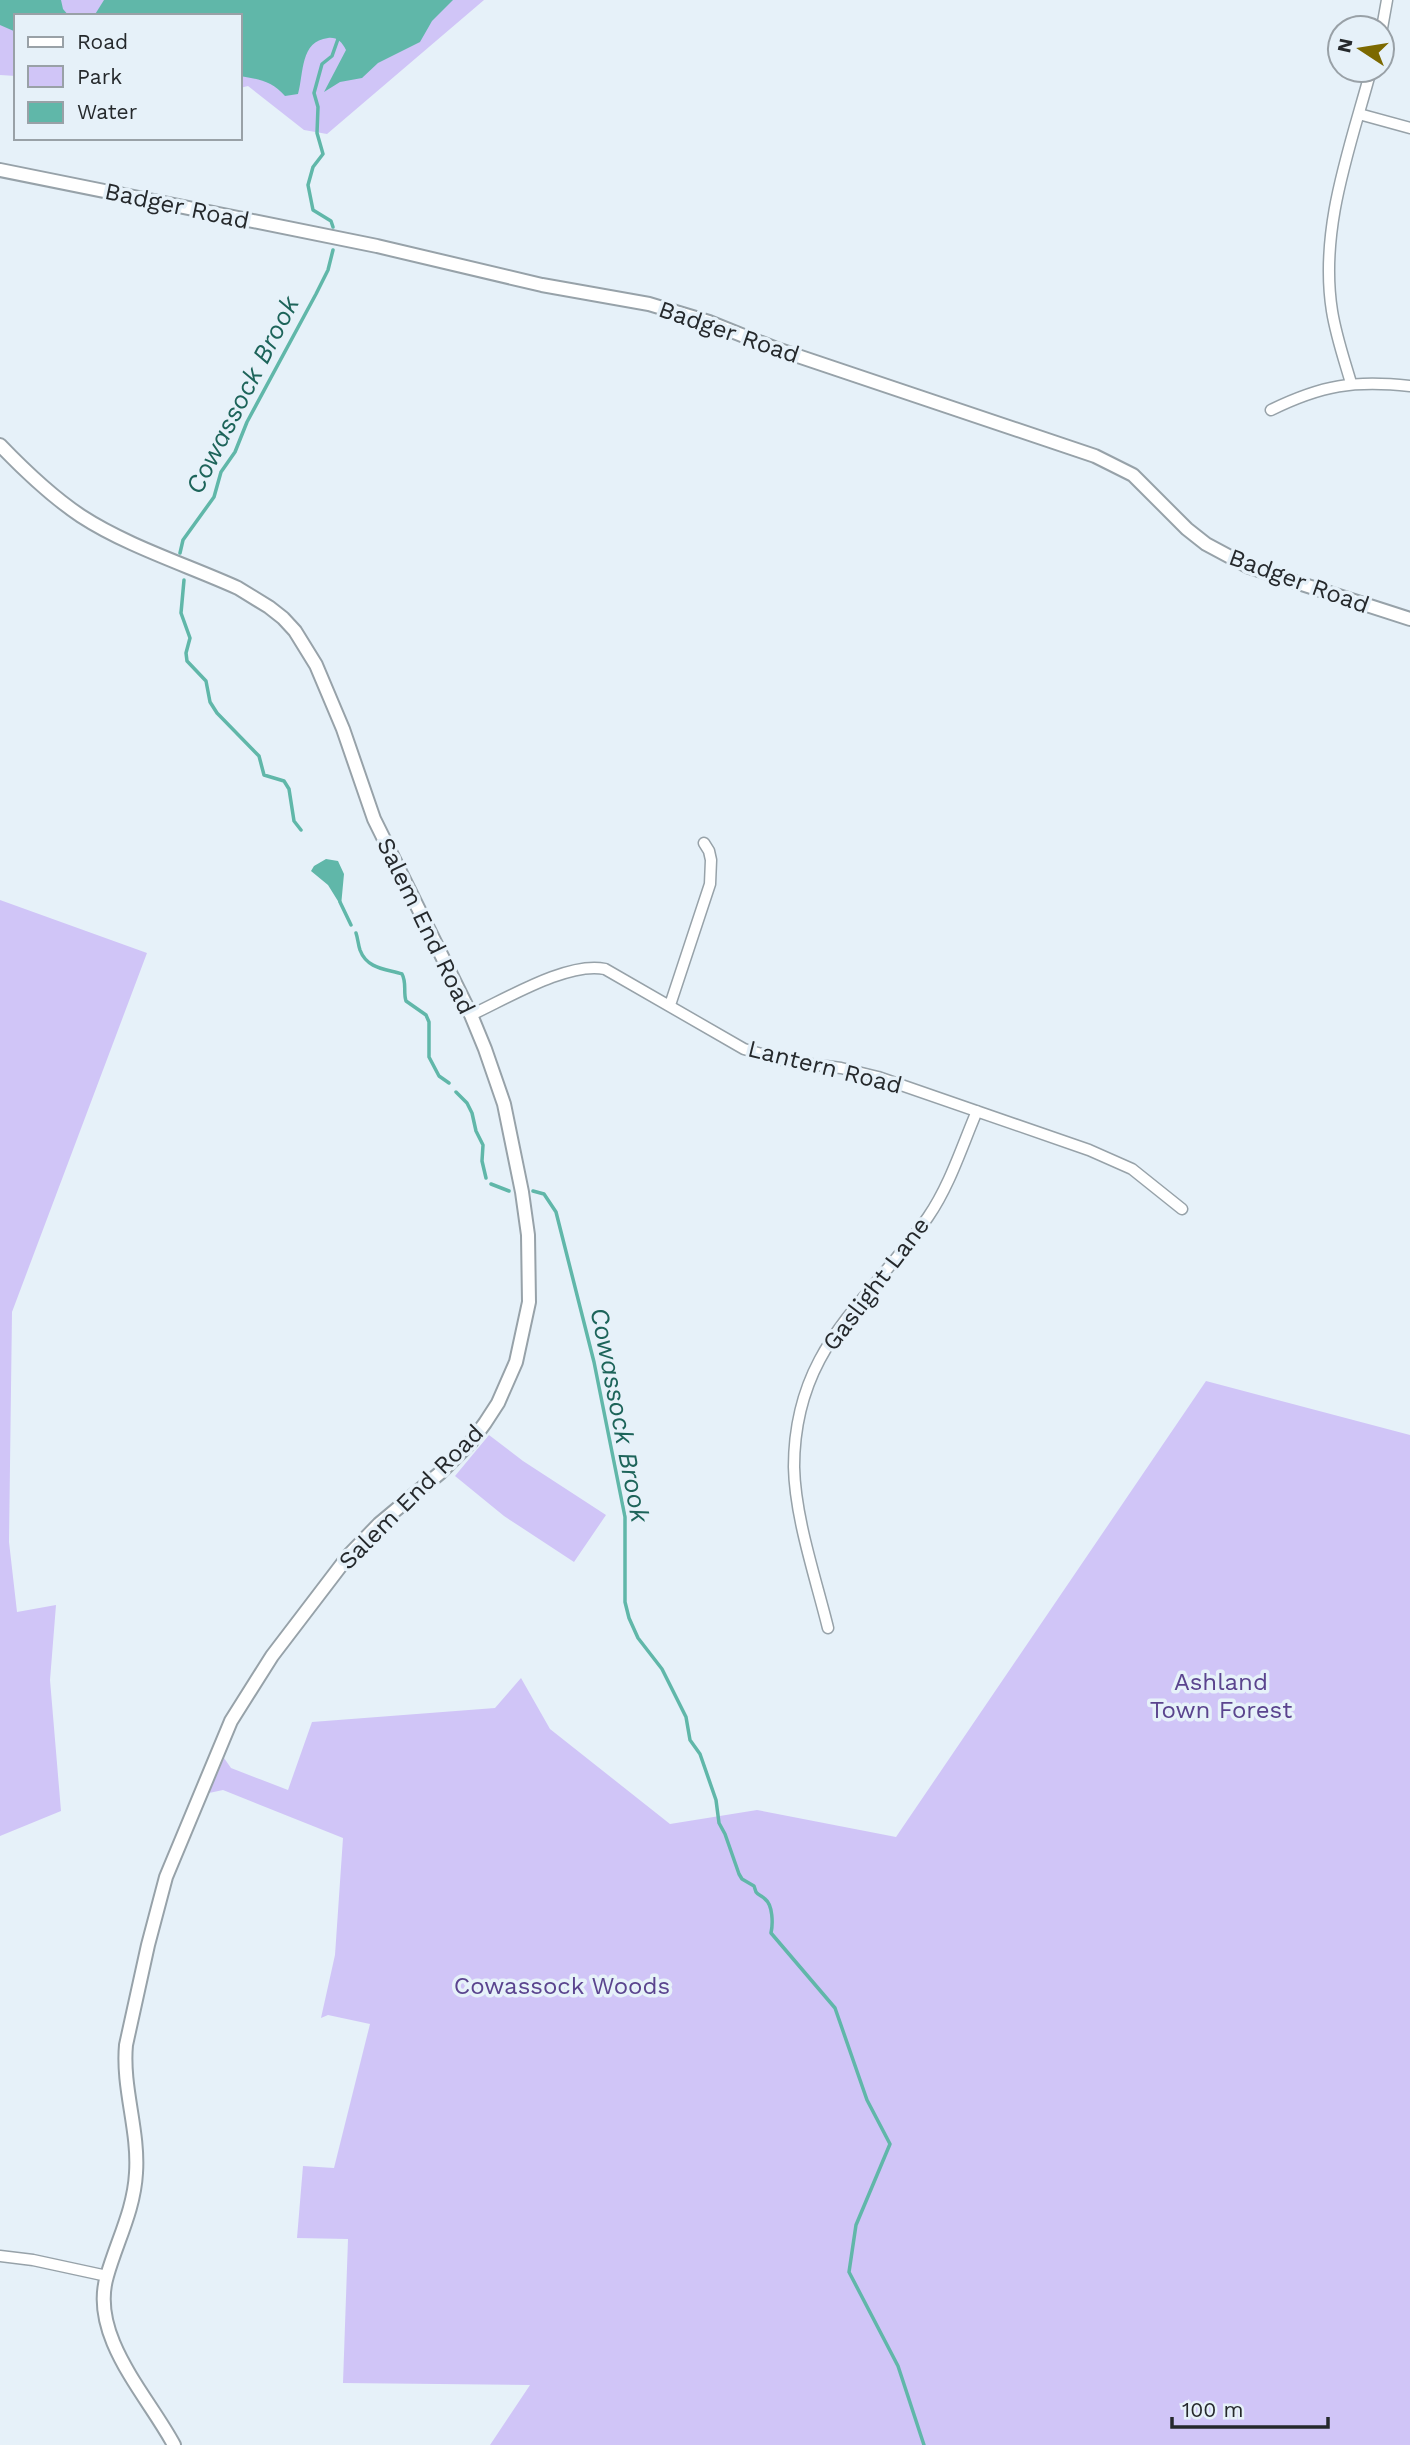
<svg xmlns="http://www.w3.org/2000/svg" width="1410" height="2445" viewBox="0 0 1410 2445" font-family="'Work Sans',sans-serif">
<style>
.green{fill:#d0c5f7}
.water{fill:#60b7a9}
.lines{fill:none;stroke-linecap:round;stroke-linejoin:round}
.stream{stroke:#60b7a9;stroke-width:3.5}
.minor-casing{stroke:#97a2a9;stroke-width:13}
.tertiary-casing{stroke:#97a2a9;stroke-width:16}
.minor{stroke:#fff;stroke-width:10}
.tertiary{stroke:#fff;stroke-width:12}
.labels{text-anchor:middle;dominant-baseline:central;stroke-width:7;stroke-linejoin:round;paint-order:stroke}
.street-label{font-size:24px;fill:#25292c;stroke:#e6f1f9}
.park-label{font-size:24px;fill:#5a448e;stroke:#e6f1f9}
.water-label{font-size:26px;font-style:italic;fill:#1d645a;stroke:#e6f1f9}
</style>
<rect width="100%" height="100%" fill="#e6f1f9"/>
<path class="green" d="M 0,0 L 484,0 L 327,134 L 304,130 L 248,86 L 240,88 L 240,16 L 16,16 L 16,76 L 0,75 Z
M 0,900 L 147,953 L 12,1312 L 9,1542 L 17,1612 L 56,1605 L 50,1680 L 61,1811 L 0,1836 Z
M 1206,1381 L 1410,1435 L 1410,2445 L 490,2445 L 530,2385 L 343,2383 L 348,2239 L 297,2238 L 303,2166 L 334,2168 L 370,2024 L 328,2015 L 321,2018 L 335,1955 L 343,1838 L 223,1790 L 209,1793 L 224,1758 L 231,1768 L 288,1790 L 312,1722 L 495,1708 L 521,1678 L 550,1729 L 670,1824 L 757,1810 L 896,1837 Z
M 489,1435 L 523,1461 L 606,1515 L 574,1562 L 504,1516 L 455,1476 Z"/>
<path class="water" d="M 0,0 L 61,0 L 63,9 L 69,16 L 16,16 L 16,32 L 0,25 Z
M 104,0 L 453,0 L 432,21 L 420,42 L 378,63 L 362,78 L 340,82 L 324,92 L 346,50 C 342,42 337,37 328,38 C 300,41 304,73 298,94 L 285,96 C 272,81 258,79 240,76 L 240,16 L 94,16 Z
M 326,859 L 338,861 L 344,874 L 341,906 L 328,885 L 311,871 L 314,866 Z"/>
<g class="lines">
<path class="stream" d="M 333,227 L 331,221 L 313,210 L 308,185 L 313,167 L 323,154 L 317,133 L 318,107 L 314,93 L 322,64 L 332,56 L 338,39
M 180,553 L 183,540 L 214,497 L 221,472 L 235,452 L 247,422 L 316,294 L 328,270 L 333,250
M 184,580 L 181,613 L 190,638 L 186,653 L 187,661 L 206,681 L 210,702 L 217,713 L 259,756 L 264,775 L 284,781 L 289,789 L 294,821 L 301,830
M 340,902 L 351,925
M 356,933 C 358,939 358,944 360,950 C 367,969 386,969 402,974 C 407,983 403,992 406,1001 L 426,1015 L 429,1022 L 429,1057 L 439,1076 L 449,1083
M 456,1092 L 467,1103 L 472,1113 L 476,1131 L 483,1145 L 482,1161 L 486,1178
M 491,1184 L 509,1191
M 533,1191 L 544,1194 L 556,1212 L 594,1362 L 625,1517 L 625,1602 L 629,1618 L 638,1638 L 662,1669 L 686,1717 L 690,1740 L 700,1754 L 716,1800 L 719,1823 L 725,1834 L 739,1874 L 742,1879 L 754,1886 L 756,1892 C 758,1895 762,1896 765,1899 C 773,1905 773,1924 771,1933 L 835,2008 L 867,2100 L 890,2144 L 856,2225 L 849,2272 L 898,2366 L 924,2445"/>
<defs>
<path id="minor" d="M 1382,28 L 1387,0
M 1359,114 L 1410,128
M 1351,383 C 1344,359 1336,336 1332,311 C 1319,229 1350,148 1371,70
M 1271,410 C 1322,385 1354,380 1410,386
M 670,1005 L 710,884 L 711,860 L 709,851 L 704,843
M 471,1015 C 506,999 568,961 605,969 L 744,1049 L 786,1061 L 841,1068 L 878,1077 L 1089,1150 L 1132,1169 L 1182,1209
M 828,1628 C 816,1579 795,1518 794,1467 C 794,1348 867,1304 928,1217 C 950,1185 962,1146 977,1111
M 0,2256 L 33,2260 L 107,2276"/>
<path id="tertiary" d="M 0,170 L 377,246 L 542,285 L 649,304 L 709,322 L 774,348 L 1095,456 L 1133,475 L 1187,529 L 1206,544 L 1249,567 L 1410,619
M 0,445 C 25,471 51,496 81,516 C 127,546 187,565 238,588 L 269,607 L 283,618 L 295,631 L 316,665 L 343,729 L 374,819 L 471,1015 L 485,1049 L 504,1104 L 522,1192 L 528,1235 L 529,1302 L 516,1362 L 498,1403 L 485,1423 L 471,1442 L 440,1473 L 379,1524 L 349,1555 L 272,1656 L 231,1721 L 166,1877 L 148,1945 L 126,2045 C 122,2088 139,2130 136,2173 C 134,2210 117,2241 107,2276 C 89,2336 148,2396 174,2445"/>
</defs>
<use href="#minor" class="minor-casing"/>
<use href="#tertiary" class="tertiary-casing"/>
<use href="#minor" class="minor"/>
<use href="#tertiary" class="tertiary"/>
</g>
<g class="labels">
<g class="street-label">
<text transform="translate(177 206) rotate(12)">Badger Road</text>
<text transform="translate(729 332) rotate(19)">Badger Road</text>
<text transform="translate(1299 581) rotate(20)">Badger Road</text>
<text transform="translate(426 926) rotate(64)">Salem End Road</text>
<text transform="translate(825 1067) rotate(14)">Lantern Road</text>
<text transform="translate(876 1284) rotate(-53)">Gaslight Lane</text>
<text transform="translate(411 1497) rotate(-45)">Salem End Road</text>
</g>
<g class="park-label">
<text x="1221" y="1682">Ashland<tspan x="1221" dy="28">Town Forest</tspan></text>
<text x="562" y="1986">Cowassock Woods</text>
</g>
<g class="water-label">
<text transform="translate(242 395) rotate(-63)">Cowassock Brook</text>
<text transform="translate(620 1415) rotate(79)">Cowassock Brook</text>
</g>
</g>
<rect x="14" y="14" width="228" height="126" fill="#e6f1f9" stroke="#99a1a7" stroke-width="2"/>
<rect x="28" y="37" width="35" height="10" fill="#ffffff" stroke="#99a1a7" stroke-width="2"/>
<text x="77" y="49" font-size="21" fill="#25292c">Road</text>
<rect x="28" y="66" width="35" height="21" fill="#d0c5f7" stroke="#99a1a7" stroke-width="2"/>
<text x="77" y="84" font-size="21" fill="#25292c">Park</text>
<rect x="28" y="102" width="35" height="21" fill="#60b7a9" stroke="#99a1a7" stroke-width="2"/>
<text x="77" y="119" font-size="21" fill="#25292c">Water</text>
<g transform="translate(1361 49) rotate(282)"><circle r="33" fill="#e6f1f9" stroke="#99a1a7" stroke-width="2"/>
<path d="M0-5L12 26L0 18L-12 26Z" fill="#7c6900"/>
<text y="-10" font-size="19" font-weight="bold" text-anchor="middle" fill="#25292c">N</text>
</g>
<path d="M1172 2417v10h156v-10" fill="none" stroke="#25292c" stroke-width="3.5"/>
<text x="1182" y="2417" font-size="21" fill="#25292c" stroke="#e6f1f9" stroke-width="5" paint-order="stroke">100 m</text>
</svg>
